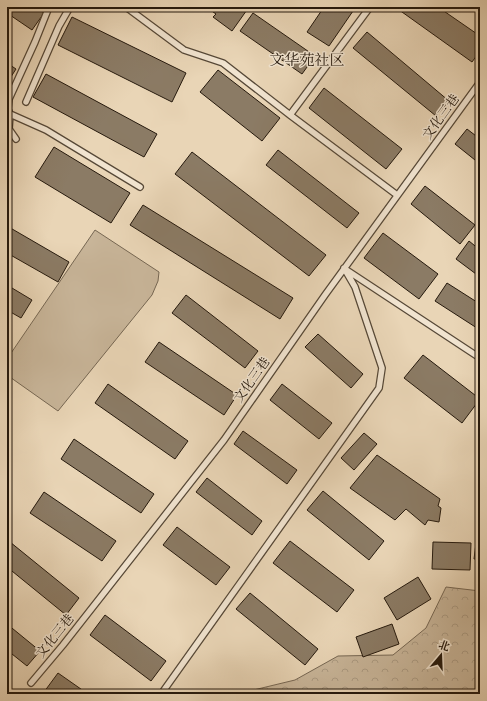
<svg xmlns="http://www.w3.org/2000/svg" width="487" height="701" viewBox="0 0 487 701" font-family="'IM FELL Double Pica','Noto Serif SC',serif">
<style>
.forest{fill:url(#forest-crowns);stroke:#766753}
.pitch{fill:#c8b599;stroke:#766753}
.building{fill:#8b7b65;stroke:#25190d}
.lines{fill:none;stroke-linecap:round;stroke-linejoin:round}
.service-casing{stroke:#564837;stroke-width:8}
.service{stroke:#f1e4d0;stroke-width:5.5}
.labels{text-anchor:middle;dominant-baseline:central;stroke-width:3;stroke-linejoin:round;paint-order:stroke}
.street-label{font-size:13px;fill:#25190d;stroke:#f1e4d0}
.quarter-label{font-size:15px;fill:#25190d;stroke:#f1e4d0}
</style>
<defs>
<pattern id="forest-crowns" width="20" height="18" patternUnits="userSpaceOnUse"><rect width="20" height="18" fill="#c8b599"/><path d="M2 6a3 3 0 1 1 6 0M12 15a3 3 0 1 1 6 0" fill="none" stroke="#ac9b83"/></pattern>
</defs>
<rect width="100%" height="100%" fill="#e9d5b6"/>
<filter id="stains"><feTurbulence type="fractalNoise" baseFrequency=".005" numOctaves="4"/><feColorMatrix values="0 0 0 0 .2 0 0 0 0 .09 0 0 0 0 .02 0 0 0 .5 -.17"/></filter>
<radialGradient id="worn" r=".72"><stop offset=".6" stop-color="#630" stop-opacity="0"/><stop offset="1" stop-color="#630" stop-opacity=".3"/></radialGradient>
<path class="forest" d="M 446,587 L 480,591 L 480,694 L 237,694 L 295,680 L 338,656 L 393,655 L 426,628 Z"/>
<path class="pitch" d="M 95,230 L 159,272 L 158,281 L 152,295 L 58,411 L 7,375 L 7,359 Z"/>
<path class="building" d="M 7,7 L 35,7 L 44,13 L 32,30 L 7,13 Z
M 206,7 L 249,7 L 232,31 L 213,17 L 216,14 Z
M 324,7 L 348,7 L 353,11 L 329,46 L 307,32 Z
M 395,7 L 438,7 L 480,36 L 480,51 L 472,62 Z
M 253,13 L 315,56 L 302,74 L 240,31 Z
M 72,17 L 186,73 L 172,102 L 58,45 Z
M 367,32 L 449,101 L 436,116 L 353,48 Z
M 7,63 L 16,69 L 7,83 Z
M 218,70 L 280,118 L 262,141 L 200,92 Z
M 46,74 L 157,134 L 144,157 L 33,97 Z
M 324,88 L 402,149 L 386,169 L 309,108 Z
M 467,129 L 480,139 L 480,164 L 455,144 Z
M 54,147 L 130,193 L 111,223 L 35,177 Z
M 278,150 L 359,213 L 347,228 L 266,165 Z
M 192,152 L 326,255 L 309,276 L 175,174 Z
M 425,186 L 475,225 L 460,244 L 411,204 Z
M 143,205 L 293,298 L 280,319 L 130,225 Z
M 7,226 L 69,262 L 58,282 L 7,253 Z
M 383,233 L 438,274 L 419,299 L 364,258 Z
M 469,241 L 480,250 L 480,277 L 456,259 Z
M 447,283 L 480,304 L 480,330 L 435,301 Z
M 7,285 L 32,300 L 21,318 L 7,310 Z
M 186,295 L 258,351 L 245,368 L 172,313 Z
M 318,334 L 363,374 L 351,388 L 305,347 Z
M 159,342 L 237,395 L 224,415 L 145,362 Z
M 423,355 L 480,399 L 462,423 L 404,378 Z
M 108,384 L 188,441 L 175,459 L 95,403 Z
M 282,384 L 332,423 L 319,439 L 270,400 Z
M 243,431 L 297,470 L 287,484 L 234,444 Z
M 364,433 L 377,444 L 354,470 L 341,458 Z
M 74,439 L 154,494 L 141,513 L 61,459 Z
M 377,455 L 440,499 L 438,506 L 441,508 L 439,522 L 428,520 L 425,525 L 406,509 L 395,520 L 350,488 Z
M 207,478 L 262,521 L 252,535 L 196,492 Z
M 323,491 L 384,541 L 369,560 L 307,510 Z
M 44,492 L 116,541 L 102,561 L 30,513 Z
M 177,527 L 230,567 L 216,585 L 163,545 Z
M 477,535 L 480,535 L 480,559 L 474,559 Z
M 290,541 L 354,590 L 337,612 L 273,563 Z
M 10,542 L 79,598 L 66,615 L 7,567 L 7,545 Z
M 433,542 L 471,543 L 470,570 L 432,569 Z
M 418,577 L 431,599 L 397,620 L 384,598 Z
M 250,593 L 318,649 L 305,665 L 236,609 Z
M 105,615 L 166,661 L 151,681 L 90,635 Z
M 7,624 L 40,651 L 27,666 L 7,650 Z
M 392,624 L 399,644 L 363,657 L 356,637 Z
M 58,673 L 88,694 L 46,694 L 44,692 Z"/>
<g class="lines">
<defs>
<path id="service" d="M 49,7 L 35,42 L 9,99 L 8,109 L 10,114 L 46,130 L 140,187
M 126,7 L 184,50 L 223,63 L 290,115 L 397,195
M 26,102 L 59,26 L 70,7
M 10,114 L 9,129 L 16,139
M 290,115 L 370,7
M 345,269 L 480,358
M 31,683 L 63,645 L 224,440 L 325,295 L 480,82
M 164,690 L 379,388 L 382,368 L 355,287 L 344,268"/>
</defs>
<use href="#service" class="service-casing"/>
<use href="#service" class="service"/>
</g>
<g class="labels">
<g class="street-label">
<text transform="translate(441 117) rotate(-54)">文化三巷</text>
<text transform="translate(252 380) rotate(-55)">文化三巷</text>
<text transform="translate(55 636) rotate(-51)">文化三巷</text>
</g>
<g class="quarter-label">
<text x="307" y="60">文华苑社区</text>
</g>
</g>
<rect width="487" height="701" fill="none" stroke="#e9d5b6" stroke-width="24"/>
<rect x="8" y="8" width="471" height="685" fill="none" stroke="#25190d" stroke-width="2"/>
<rect x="12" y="12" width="463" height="677" fill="none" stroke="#25190d"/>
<g transform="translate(441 655) rotate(19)" stroke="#f1e4d0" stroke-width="3" paint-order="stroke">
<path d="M0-3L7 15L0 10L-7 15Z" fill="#25190d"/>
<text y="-6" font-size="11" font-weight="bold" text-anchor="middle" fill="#25190d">北</text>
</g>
<rect width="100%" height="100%" filter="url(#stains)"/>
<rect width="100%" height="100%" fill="url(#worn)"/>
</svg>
